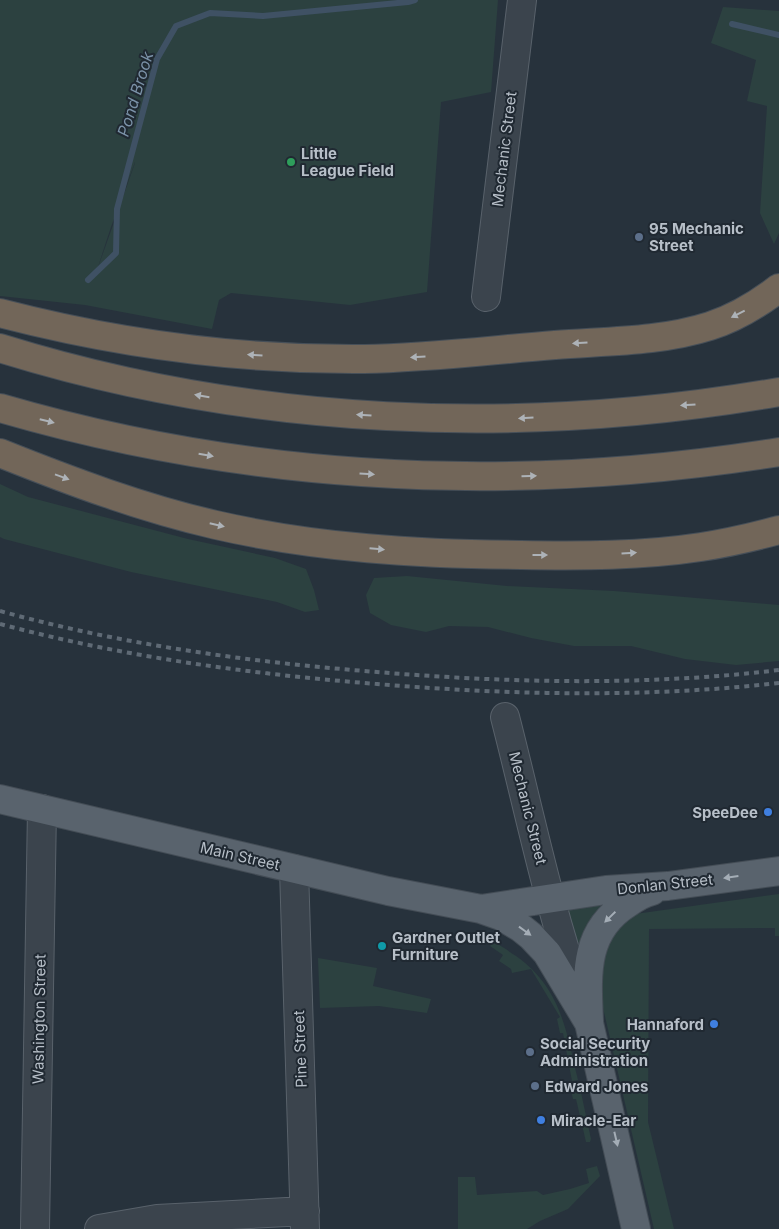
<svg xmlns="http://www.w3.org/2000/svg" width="779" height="1229" viewBox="0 0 779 1229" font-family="Inter,sans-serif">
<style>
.green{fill:#2c4140;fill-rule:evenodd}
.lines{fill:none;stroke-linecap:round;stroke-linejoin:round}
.stream{stroke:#3f5164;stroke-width:6}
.minor-casing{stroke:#59626b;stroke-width:30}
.major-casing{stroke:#444d56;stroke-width:30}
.highway-casing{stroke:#464f58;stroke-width:30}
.minor{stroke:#3b444d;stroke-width:28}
.major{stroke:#59636d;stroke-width:28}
.highway{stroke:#726659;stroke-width:28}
.rail{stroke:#5f6a75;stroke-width:4;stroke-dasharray:5 5;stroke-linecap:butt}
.oneway{fill:#adb2b7}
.oneway2{fill:#a4adb6}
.leisure-dot{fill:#2e9e5b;stroke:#202932;stroke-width:2}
.service-dot{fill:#5c6f8a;stroke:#202932;stroke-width:2}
.shop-dot{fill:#3f7fe0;stroke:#202932;stroke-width:2}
.culture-dot{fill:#0f9aa8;stroke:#202932;stroke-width:2}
.labels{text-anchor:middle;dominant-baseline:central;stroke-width:4;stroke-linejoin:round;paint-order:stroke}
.street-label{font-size:15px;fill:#b7bfc8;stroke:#202932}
.poi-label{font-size:15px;font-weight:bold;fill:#b7bfc8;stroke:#202932;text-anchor:start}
.water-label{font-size:16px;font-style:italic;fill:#7b92a8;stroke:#202932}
</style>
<rect width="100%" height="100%" fill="#27323c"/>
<path class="green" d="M 0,0 L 498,0 L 491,92 L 441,102 L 427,292 L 350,305 L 231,293 L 219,300 L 212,329 L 85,305 L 0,296 ZM 135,162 L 135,163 L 96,273 L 111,227 Z
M 723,7 L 779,11 L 779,233 L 774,244 L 760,213 L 767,106 L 747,101 L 756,60 L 711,43 Z
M 0,484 L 28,497 L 188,539 L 275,558 L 306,569 L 314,590 L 319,610 L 305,612 L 277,602 L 131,572 L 4,539 L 0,537 Z
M 407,576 L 507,586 L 614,591 L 779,605 L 779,661 L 736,665 L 685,659 L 631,646 L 574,646 L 531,638 L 488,627 L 449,626 L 426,632 L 391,625 L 370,613 L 366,595 L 374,578 Z
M 779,894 L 779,936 L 775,936 L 775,928 L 649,929 L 648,1122 L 674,1229 L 654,1229 L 595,973 L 605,936 L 635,914 Z
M 608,903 C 591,915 584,931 578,951 L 561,905 Z
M 493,942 C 501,945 508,951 516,956 C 561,988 566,1030 578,1080 L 572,1081 L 563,1033 L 560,1033 L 557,1019 L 560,1017 L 531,969 L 512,973 L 511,969 L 499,961 L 503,955 L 490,946 Z
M 318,958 L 377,968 L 373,986 L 431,999 L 427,1013 L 379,1006 L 320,1008 Z
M 580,1088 L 591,1139 L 590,1142 L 586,1142 L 576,1099 L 573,1099 L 571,1090 Z
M 597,1166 L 600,1176 L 568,1209 L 540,1221 L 527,1229 L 458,1229 L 458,1177 L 475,1177 L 477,1195 L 537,1191 L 543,1195 L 570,1189 L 589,1183 L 586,1169 Z"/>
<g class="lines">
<path class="stream" d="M 732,24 L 779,35
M 88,280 L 116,253 L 117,209 L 157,59 L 176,26 L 210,13 L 263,16 L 408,2 L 415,0"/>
<defs>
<path id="minor" d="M 486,297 L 522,0
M 505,717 C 529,810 548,905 580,996
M 294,869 L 305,1229
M 35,1229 L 42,809
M 99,1229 L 157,1219 L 305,1211"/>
<path id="major" d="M 0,799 L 388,891 L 481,909 L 501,916 L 521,928 L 531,936 L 547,953 L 589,1023 L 636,1229
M 481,909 L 606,890 L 668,886 L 779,871
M 589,1021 C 587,975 583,931 628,903 C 635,898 643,893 652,891"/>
<path id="highway" d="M 0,313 C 119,344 241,360 364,359 C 428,358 491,350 555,345 C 606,341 660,342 710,326 C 735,318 758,304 779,288
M 0,348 C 251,426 520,437 779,392
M 0,408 C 257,483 515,494 779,452
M 0,453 C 70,481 142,508 216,525 C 316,548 419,554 521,555 C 581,556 642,556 701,547 C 727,543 753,537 779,530"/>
</defs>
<use href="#minor" class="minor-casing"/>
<use href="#major" class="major-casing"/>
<use href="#highway" class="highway-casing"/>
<use href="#minor" class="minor"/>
<use href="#major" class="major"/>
<use href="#highway" class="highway"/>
<path class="rail" d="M 0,611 C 123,645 250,662 377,672 C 511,683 646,686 779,670
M 0,624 C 124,657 250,674 377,684 C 511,695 645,698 779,683"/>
</g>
<defs><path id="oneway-solid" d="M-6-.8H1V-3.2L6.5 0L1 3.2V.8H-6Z" transform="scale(1.25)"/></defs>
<g class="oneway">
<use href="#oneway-solid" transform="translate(738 314) rotate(153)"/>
<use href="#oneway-solid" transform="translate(580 343) rotate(176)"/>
<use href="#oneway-solid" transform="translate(255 355) rotate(-177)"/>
<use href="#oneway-solid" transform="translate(418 357) rotate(177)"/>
<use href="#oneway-solid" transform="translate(202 396) rotate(-170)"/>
<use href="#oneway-solid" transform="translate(688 405) rotate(176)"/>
<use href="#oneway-solid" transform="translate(364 415) rotate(-176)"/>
<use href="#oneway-solid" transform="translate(526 418) rotate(177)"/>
<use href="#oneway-solid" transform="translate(47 421) rotate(14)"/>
<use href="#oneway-solid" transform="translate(206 455) rotate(10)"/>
<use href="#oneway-solid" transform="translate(367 474) rotate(4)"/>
<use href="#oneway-solid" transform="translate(529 476) rotate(-2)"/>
<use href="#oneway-solid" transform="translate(62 477) rotate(20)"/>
<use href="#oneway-solid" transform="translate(217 525) rotate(13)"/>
<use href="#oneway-solid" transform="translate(377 549) rotate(5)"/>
<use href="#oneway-solid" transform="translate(629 553) rotate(-4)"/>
<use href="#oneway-solid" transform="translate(540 555)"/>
</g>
<g class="oneway2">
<use href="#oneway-solid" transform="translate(731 877) rotate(172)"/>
<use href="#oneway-solid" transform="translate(610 917) rotate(136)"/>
<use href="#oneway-solid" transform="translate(525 931) rotate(36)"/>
<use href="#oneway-solid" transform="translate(616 1139) rotate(77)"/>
</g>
<circle class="leisure-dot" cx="291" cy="162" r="5"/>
<g class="service-dot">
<circle cx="639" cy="237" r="5"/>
<circle cx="530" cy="1052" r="5"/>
<circle cx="535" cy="1086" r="5"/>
</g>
<g class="shop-dot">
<circle cx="768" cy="812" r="5"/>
<circle cx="714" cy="1024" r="5"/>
<circle cx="541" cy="1120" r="5"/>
</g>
<circle class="culture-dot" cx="382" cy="946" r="5"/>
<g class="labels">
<g class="street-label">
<text transform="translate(504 149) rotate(-83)">Mechanic Street</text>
<text transform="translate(528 808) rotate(76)">Mechanic Street</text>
<text transform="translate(240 856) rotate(13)">Main Street</text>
<text transform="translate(665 884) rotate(-6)">Donlan Street</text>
<text transform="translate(39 1019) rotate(-89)">Washington Street</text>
<text transform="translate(300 1049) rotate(-92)">Pine Street</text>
</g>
<g class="poi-label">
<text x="301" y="153">Little<tspan x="301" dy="17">League Field</tspan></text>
<text x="649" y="228">95 Mechanic<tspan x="649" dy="17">Street</tspan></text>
<text x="758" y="812" text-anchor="end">SpeeDee</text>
<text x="392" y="937">Gardner Outlet<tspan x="392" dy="17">Furniture</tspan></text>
<text x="704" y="1024" text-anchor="end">Hannaford</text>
<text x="540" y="1043">Social Security<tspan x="540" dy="17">Administration</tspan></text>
<text x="545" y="1086">Edward Jones</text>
<text x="551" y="1120">Miracle-Ear</text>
</g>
<g class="water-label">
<text transform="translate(135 94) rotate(-73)">Pond Brook</text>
</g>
</g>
</svg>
